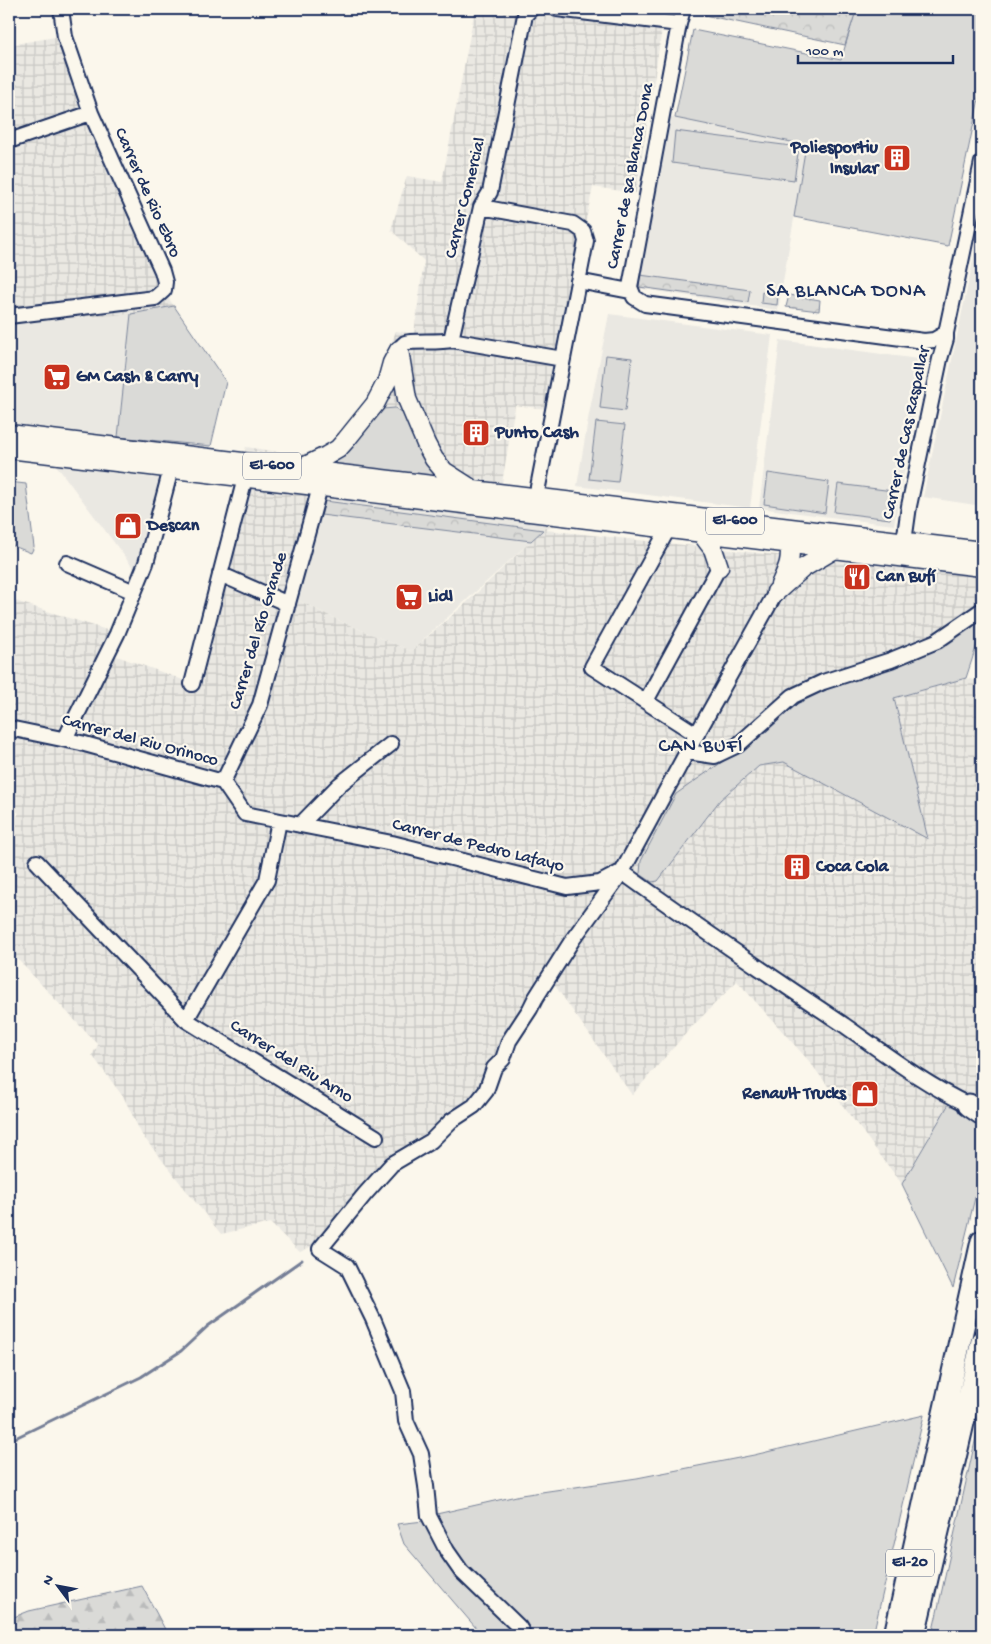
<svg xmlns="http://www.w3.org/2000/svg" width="991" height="1644" viewBox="0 0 991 1644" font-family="'Gochi Hand',sans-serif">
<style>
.built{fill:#eae8e2}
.industrial{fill:url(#industrial-grid);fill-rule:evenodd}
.green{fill:#dadad7;stroke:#7a849a}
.forest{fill:url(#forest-firs);stroke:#7a849a}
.park{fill:url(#park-crowns);stroke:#7a849a}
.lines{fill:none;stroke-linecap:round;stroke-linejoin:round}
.stream{stroke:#747e96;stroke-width:3}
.minor-casing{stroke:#1b2f5e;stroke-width:18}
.major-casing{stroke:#1b2f5e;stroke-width:21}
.highway-casing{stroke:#1b2f5e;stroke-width:25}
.minor{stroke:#fbf7ec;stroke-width:14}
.major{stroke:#fbf7ec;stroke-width:18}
.highway{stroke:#fbf7ec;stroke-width:21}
.labels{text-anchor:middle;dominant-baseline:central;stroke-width:4.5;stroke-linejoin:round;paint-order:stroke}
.shield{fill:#fbf7ec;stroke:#5e6b89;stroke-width:1}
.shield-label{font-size:16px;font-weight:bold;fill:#1b2f5e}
.poi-label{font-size:18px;font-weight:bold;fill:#1b2f5e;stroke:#fbf7ec;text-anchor:start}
.street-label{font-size:18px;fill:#1b2f5e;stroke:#fbf7ec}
.quarter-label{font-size:20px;letter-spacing:1px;fill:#1b2f5e;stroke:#fbf7ec}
</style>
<defs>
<pattern id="industrial-grid" width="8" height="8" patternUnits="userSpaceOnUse" patternTransform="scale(1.25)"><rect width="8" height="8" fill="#eae8e2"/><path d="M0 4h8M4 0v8" fill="none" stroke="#c8c7c4"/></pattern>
<pattern id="forest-firs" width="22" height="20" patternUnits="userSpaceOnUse" patternTransform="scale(1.25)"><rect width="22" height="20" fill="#dadad7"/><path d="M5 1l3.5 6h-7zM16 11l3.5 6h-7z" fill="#babbbb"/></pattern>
<pattern id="park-crowns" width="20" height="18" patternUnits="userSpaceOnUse" patternTransform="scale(1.25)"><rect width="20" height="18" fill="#dadad7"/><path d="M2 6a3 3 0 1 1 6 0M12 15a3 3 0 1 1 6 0" fill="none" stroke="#babbbb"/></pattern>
</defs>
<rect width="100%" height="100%" fill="#fbf7ec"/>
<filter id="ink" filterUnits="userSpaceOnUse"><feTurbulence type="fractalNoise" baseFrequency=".02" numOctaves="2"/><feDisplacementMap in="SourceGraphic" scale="10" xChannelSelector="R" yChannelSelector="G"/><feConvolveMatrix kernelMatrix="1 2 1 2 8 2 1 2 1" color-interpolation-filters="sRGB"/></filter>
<g filter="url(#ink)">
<path class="built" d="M 670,117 L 807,145 L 778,310 L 637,288 Z
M 982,218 L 982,506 L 923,497 Z
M 131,314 L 118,437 L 9,423 L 9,322 Z
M 609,314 L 772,335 L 750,508 L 577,486 L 589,414 Z
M 780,340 L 925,360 L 894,525 L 759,508 Z
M 56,465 L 164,479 L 137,573 Z
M 325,494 L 548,521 L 543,530 L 411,651 L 340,621 L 296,599 Z"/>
<path class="industrial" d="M 475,9 L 530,9 L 662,29 L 636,193 L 593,187 L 546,409 L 515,405 L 502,483 L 571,495 L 569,518 L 545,530 L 982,577 L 982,602 L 969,614 L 929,639 L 874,660 L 800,684 L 726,746 L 735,753 L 658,881 L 720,800 L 759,766 L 784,762 L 928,838 L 894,698 L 966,678 L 982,682 L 982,1099 L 950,1102 L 902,1184 L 809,1061 L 737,981 L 689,1030 L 632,1095 L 549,977 L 542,972 L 522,1013 L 494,1058 L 477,1095 L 453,1114 L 394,1155 L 353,1199 L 314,1245 L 300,1252 L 270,1223 L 221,1234 L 142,1135 L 124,1098 L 92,1055 L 98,1045 L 9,950 L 9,830 L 19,813 L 9,808 L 9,599 L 113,632 L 114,655 L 186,681 L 239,493 L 246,447 L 297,455 L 326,449 L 342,435 L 372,396 L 396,331 L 414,334 L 424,261 L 391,230 L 407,176 L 442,182 ZM 325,494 L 548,521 L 543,530 L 531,541 L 464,605 L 411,651 L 340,621 L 296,599 Z
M 61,36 L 101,158 L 158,284 L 174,306 L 131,314 L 9,322 L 9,45 Z"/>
<path class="green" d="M 867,9 L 982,9 L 982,84 L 948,246 L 794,217 L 806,145 L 675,118 L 693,30 L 841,60 L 856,10 L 866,12 Z
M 675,131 L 799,147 L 794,180 L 672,163 Z
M 174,306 L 226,382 L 211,446 L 118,437 L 131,314 Z
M 606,355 L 632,358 L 625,411 L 600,408 Z
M 395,408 L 405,415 L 447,478 L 323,464 L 366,420 L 383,409 Z
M 596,422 L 625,425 L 618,482 L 589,479 Z
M 768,473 L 829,482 L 825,513 L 764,504 Z
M 9,482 L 26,484 L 34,547 L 31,553 L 11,545 L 9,580 Z
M 838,484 L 893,491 L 890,519 L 834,512 Z
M 982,618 L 982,629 L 966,678 L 894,698 L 928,839 L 784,762 L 759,766 L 720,800 L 658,881 L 652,882 L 640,874 L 641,861 L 676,794 L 735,753 L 800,698 L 887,668 Z
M 950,1102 L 982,1122 L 982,1169 L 953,1288 L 902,1184 Z
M 982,1410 L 982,1635 L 932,1635 Z
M 924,1415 L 873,1635 L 534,1635 L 466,1569 L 432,1515 L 521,1495 L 637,1478 L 754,1455 Z
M 424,1521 C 433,1542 447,1563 463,1580 C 480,1598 501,1614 517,1635 L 482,1635 L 404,1544 L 397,1524 Z"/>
<path class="forest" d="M 142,1586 L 168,1635 L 9,1635 L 9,1619 L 29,1611 Z"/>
<path class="park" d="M 705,9 L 867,9 L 867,12 L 856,11 L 845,45 L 704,15 Z
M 640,275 L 750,290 L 748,302 L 639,287 Z
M 762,292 L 778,294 L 777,305 L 761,303 Z
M 789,295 L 820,300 L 819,311 L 786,307 Z
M 325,501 L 543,530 L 531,541 L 321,515 Z"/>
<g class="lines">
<path class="stream" d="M 9,1441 L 141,1377 L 181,1351 L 208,1326 L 302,1260"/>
<defs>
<path id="minor" d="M 557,9 L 679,24
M 683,9 L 679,24 L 630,287 L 634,297 L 645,304 L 924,341 L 934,340 L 946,333
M 9,141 L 91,113
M 481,207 L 573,224 L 583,231 L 586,241 L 536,497
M 578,281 L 630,291
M 9,316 L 155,298 L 164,290 L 165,282 L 162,271 L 91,113 L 65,37 L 61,9
M 451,340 L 481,207 L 490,192 L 525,15 L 531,9
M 399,350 C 401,347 402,345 405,343 C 411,340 440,343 451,340 L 563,359
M 668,529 L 592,667 L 696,734
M 904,542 L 909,506 L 940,359 L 946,339 L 946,333 L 982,162
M 67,563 L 134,592
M 220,574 L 288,604
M 192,684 L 245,478
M 646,701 L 719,567
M 9,728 L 81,743 L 223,782 L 245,814 L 392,843 L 567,887 L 600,883 L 619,873
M 65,739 L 117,634 L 146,563 L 171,469
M 687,752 L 715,756 L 738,745 L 793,696 L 823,682 L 891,660 L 937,641 L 982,610
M 223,782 L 260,705 L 320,487
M 300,825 L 339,785 L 391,744
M 37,862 L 186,1020 L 267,880 L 279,821
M 622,872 C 695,925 769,975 844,1025 C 884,1053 924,1084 969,1105
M 186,1020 L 376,1137
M 523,1635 L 522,1632 L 519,1627 L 461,1571 L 447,1551 L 429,1516 L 426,1486 L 421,1454 L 406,1421 L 403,1391 L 373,1319 L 347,1266 L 320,1249 L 365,1194 L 392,1164 L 431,1141 L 451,1121 L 474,1106 L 486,1091 L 494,1068 L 503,1059 L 509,1041 L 530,1009 L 535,999 L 573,939 L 622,872 L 687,752 L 776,592"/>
<path id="major" d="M 399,350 L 407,399 L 426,444 L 434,459 L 444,471 L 469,487
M 9,434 L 982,551
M 9,449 L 982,567
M 299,469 L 326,456 L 338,449 L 346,440 L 375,404 L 387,381 L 392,363 L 399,350
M 701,533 L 713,549 L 719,567
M 780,585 C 787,569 792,561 789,544
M 776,592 L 803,568 L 835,549"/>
<path id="highway" d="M 969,1105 L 982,1114
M 895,1635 L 982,1241
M 914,1635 L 982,1341"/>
</defs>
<use href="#minor" class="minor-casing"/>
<use href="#major" class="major-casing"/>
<use href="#highway" class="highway-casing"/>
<use href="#minor" class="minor"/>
<use href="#major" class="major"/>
<use href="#highway" class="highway"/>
</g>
</g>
<defs>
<symbol id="building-square" viewBox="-11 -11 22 22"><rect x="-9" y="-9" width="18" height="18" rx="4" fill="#c8321e" stroke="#fbf7ec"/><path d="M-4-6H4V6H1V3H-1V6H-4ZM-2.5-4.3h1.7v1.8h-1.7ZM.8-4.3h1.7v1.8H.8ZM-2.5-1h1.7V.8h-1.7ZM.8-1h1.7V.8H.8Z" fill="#fff"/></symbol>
<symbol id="supermarket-square" viewBox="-11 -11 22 22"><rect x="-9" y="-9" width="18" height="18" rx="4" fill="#c8321e" stroke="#fbf7ec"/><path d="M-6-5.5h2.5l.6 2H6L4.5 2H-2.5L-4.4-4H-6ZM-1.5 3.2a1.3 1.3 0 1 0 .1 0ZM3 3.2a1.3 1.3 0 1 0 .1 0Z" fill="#fff"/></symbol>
<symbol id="shop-square" viewBox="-11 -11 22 22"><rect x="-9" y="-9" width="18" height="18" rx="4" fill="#c8321e" stroke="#fbf7ec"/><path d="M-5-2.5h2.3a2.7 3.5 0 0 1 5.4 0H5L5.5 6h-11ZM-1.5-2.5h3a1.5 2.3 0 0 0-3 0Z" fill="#fff"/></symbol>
<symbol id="restaurant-square" viewBox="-11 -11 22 22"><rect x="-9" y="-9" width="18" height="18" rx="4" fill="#c8321e" stroke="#fbf7ec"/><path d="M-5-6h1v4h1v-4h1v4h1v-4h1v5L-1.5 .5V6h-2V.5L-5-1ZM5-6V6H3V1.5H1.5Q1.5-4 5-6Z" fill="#fff"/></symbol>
</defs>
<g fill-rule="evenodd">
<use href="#building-square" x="881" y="142" width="32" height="32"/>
<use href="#supermarket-square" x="41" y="361" width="32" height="32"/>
<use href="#building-square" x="460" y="417" width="32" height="32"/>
<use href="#shop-square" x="112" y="510" width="32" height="32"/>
<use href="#restaurant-square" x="841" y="561" width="32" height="32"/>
<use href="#supermarket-square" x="393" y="581" width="32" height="32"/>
<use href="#building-square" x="781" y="851" width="32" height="32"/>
<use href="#shop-square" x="849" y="1078" width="32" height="32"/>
</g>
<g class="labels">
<g class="shield">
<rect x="243" y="452.5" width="58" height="27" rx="4"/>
<rect x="706" y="507.5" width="58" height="27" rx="4"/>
<rect x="886" y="1549.5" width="48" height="27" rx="4"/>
</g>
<g class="shield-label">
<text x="272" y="466">EI-600</text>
<text x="735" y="521">EI-600</text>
<text x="910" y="1563">EI-20</text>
</g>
<g class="poi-label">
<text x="878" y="148" text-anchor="end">Poliesportiu<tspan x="878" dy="21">Insular</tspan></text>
<text x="76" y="377">GM Cash &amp; Carry</text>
<text x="495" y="433">Punto Cash</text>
<text x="147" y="526">Descan</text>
<text x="876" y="577">Can Bufí</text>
<text x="428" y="597">Lidl</text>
<text x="816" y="867">Coca Cola</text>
<text x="846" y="1094" text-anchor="end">Renault Trucks</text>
</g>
<g class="street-label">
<text transform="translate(631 176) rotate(-79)">Carrer de sa Blanca Dona</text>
<text transform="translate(147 193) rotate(66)">Carrer de Rio Ebro</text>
<text transform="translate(466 198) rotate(-76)">Carrer Comercial</text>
<text transform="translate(907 433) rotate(-78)">Carrer de Cas Raspallar</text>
<text transform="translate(259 631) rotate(-73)">Carrer del Río Grande</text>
<text transform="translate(140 741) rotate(15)">Carrer del Riu Orinoco</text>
<text transform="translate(478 846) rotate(14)">Carrer de Pedro Lafayo</text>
<text transform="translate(291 1062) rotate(32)">Carrer del Riu Arno</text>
</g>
<g class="quarter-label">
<text x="846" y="292">SA BLANCA DONA</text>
<text x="701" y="747">CAN BUFÍ</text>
</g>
</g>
<rect width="991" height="1644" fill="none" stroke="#fbf7ec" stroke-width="30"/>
<rect x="15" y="15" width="961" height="1614" fill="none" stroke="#1b2f5e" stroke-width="2" filter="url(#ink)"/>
<g transform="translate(58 1586) rotate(302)" stroke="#fbf7ec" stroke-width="4" paint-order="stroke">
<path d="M0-4L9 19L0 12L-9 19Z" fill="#1b2f5e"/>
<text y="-8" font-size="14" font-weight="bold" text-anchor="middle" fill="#1b2f5e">N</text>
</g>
<path d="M798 55v8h155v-8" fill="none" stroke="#1b2f5e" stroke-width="2.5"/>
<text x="806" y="55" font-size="15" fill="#1b2f5e" stroke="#fbf7ec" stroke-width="4" paint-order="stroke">100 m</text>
</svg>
